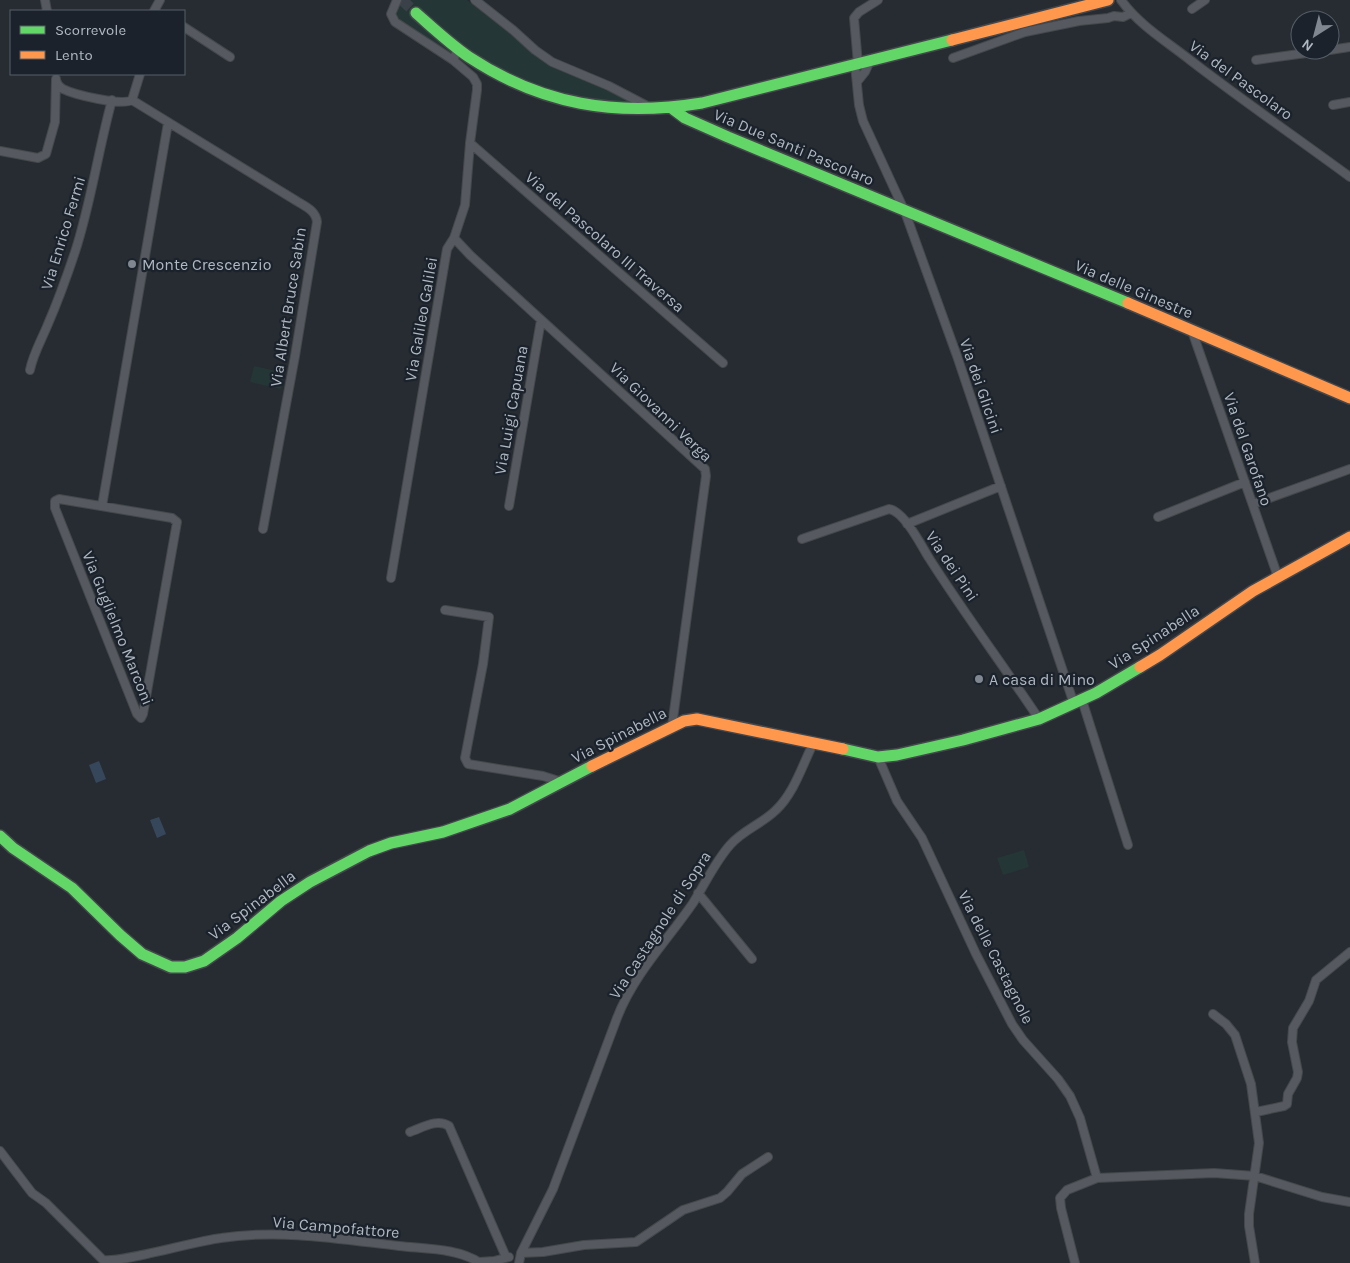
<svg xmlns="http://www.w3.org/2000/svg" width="1350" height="1263" viewBox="0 0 1350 1263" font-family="Karla,sans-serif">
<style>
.green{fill:#253637}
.water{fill:#37475b}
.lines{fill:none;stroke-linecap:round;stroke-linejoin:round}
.secondary-tunnel{stroke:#3b4148;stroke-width:11;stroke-dasharray:11 5.5;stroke-linecap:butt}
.street-casing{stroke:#44484c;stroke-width:10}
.fast-casing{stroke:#44484c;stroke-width:14}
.slow-casing{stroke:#44484c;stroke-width:14}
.street{stroke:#565a60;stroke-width:8}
.fast{stroke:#63d668;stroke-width:11}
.slow{stroke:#ff974d;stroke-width:11}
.poi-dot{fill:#808790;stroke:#1b222b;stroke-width:2}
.labels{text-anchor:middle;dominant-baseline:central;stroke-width:4.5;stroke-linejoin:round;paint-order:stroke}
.street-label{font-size:16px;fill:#b0b8c3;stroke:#1b222b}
.poi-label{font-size:16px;fill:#b0b8c3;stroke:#1b222b;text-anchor:start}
</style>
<rect width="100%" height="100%" fill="#262c32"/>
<path class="green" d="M 402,0 L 467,0 L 546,62 L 639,105 C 586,107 525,86 480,60 C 457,47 435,30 413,16 L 452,51 L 450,55 L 398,21 L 394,14 Z
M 254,366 L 285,373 L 281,389 L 250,382 Z
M 1024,850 L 1029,867 L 1003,875 L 997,858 Z"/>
<path class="water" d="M 99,761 L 106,779 L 96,783 L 89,765 Z
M 159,817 L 166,834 L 157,838 L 150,820 Z"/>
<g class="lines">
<path class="secondary-tunnel" d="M 402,0 L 416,13"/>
<defs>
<path id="street" d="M 45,0 L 47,11
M 397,0 L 391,14 L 395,22 L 453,60
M 475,0 L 513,30 L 535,50 L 552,62 L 609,86 L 653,109
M 1121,0 C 1139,25 1166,41 1190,60 C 1242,100 1297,138 1350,177
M 1192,9 L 1205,0
M 154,11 L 160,0
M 184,27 L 230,57
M 1330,50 L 1350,47
M 953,58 L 1025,32 L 1079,21 L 1108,18 L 1114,16 L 1123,17 L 1131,13
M 1256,60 L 1328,50
M 858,64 L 854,18 L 859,12 L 878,0
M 855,65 L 859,105 L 863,121 L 905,212 L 957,356 L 1074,704
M 56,80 C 57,84 59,87 63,89 C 75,95 122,106 132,100 L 140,74
M 857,82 L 865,72 L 870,61
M 132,100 L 295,200 C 304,206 316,210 317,222 L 295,356 L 263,529
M 1333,105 L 1350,102
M 470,143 L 723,363
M 0,151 L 38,158 L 46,154 L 55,122 L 56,79
M 454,238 L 470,255 L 705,469 L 706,476 L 672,726
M 1192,331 L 1278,577
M 30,370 C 33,354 42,339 48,324 C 58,301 67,276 75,252 C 91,203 98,151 112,100
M 59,499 L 172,518 L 177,522 L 143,714 L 141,718 L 137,714 L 55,508 L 55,501 Z
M 1253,504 L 1350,469
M 102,506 L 168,123
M 509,506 L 541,320
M 1158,517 L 1245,482
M 907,524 L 1001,486
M 802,539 L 889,509 C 904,511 921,545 929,558 C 964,613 1003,665 1039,719
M 391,578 L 447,249 L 454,238 L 465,205 L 470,143 L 477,90 L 477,84 L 473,77 L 453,60 L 458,49
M 445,610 L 489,617 L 483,664 L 465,758 L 468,764 L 543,776 L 562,782
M 1082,700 L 1128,845
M 878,757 L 897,801 L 922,838 L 976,954 L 1012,1024 L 1023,1040 L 1058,1079 L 1070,1096 L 1080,1118 L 1097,1178
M 698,893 L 752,959
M 1213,1014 L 1226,1024 L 1235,1035 L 1251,1084 L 1259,1143 L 1249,1214 L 1249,1226 L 1255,1263
M 1256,1112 L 1284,1106 L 1287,1104 L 1288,1094 L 1297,1078 L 1298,1072 L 1292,1042 L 1293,1028 L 1309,1001 L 1316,980 L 1350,952
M 410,1132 C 422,1128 437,1118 449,1126 L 506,1257
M 0,1151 L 32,1193 L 46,1203 L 103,1260 C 122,1263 195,1241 221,1238 C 281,1229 339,1239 399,1246 C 425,1249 458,1248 480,1263
M 521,1253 L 543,1252 L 584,1245 L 636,1242 L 683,1210 L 720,1198 L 727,1192 L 742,1174 L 768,1157
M 479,1262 L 494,1261 L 509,1257
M 519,1263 L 521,1253 L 553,1189 L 617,1018 C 634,974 667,941 693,903 C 705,884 715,862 730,845 C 743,830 762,824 776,810 C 794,793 802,766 813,744
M 1075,1263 L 1061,1208 L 1060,1198 L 1067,1190 L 1097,1178 L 1214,1173 L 1255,1176 L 1322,1197 L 1350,1202"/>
<path id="fast" d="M 416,13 C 433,28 450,44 469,57 C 542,105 616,117 702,103 L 952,40
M 673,109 L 685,118 L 728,137 L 1128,303
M 843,749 L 878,757 L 897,755 L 963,740 L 1039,719 L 1096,693 L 1140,667
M 0,836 L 13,848 L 72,888 L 120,935 L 142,954 L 171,967 L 185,967 L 204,961 L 237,938 L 281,901 L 310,882 L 369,851 L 391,843 L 443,832 L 510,809 L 592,766"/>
<path id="slow" d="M 952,40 L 1108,0
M 1128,303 L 1350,398
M 1140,667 L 1160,655 L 1253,591 L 1350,537
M 592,766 L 684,721 L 697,719 L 843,749"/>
</defs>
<use href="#street" class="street-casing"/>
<use href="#fast" class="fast-casing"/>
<use href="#slow" class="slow-casing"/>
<use href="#street" class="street"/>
<use href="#fast" class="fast"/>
<use href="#slow" class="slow"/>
</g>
<g class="poi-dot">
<circle cx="132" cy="264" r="5"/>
<circle cx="979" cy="679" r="5"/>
</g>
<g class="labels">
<g class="street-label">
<text transform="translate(1241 80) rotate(36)">Via del Pascolaro</text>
<text transform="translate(794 147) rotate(23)">Via Due Santi Pascolaro</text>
<text transform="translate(63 233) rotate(-73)">Via Enrico Fermi</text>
<text transform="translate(605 242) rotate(41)">Via del Pascolaro III Traversa</text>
<text transform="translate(1134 289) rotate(23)">Via delle Ginestre</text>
<text transform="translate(288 307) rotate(-81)">Via Albert Bruce Sabin</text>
<text transform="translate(421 319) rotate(-80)">Via Galileo Galilei</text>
<text transform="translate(981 386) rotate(71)">Via dei Glicini</text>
<text transform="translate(511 410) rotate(-80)">Via Luigi Capuana</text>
<text transform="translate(661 412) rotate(44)">Via Giovanni Verga</text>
<text transform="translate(1248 449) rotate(71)">Via del Garofano</text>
<text transform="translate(952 566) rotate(56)">Via dei Pini</text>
<text transform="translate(118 628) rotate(68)">Via Guglielmo Marconi</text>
<text transform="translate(1154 637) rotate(-33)">Via Spinabella</text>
<text transform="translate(619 735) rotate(-27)">Via Spinabella</text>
<text transform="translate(252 905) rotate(-37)">Via Spinabella</text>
<text transform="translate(660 925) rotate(-57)">Via Castagnole di Sopra</text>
<text transform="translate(996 957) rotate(63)">Via delle Castagnole</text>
<text transform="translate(336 1227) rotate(5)">Via Campofattore</text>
</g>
<g class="poi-label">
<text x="142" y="264">Monte Crescenzio</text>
<text x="989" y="679">A casa di Mino</text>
</g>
</g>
<rect x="10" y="10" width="175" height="65" fill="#1b222b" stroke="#575e68"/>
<rect x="20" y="26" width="25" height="8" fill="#63d668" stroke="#575e68"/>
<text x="55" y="35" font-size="15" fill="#b0b8c3">Scorrevole</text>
<rect x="20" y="51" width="25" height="8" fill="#ff974d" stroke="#575e68"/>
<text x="55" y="60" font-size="15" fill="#b0b8c3">Lento</text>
<g transform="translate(1315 35) rotate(216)"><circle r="24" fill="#1b222b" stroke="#575e68"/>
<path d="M0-4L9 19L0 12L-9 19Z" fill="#808790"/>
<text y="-8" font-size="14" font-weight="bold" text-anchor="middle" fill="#b0b8c3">N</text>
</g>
</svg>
